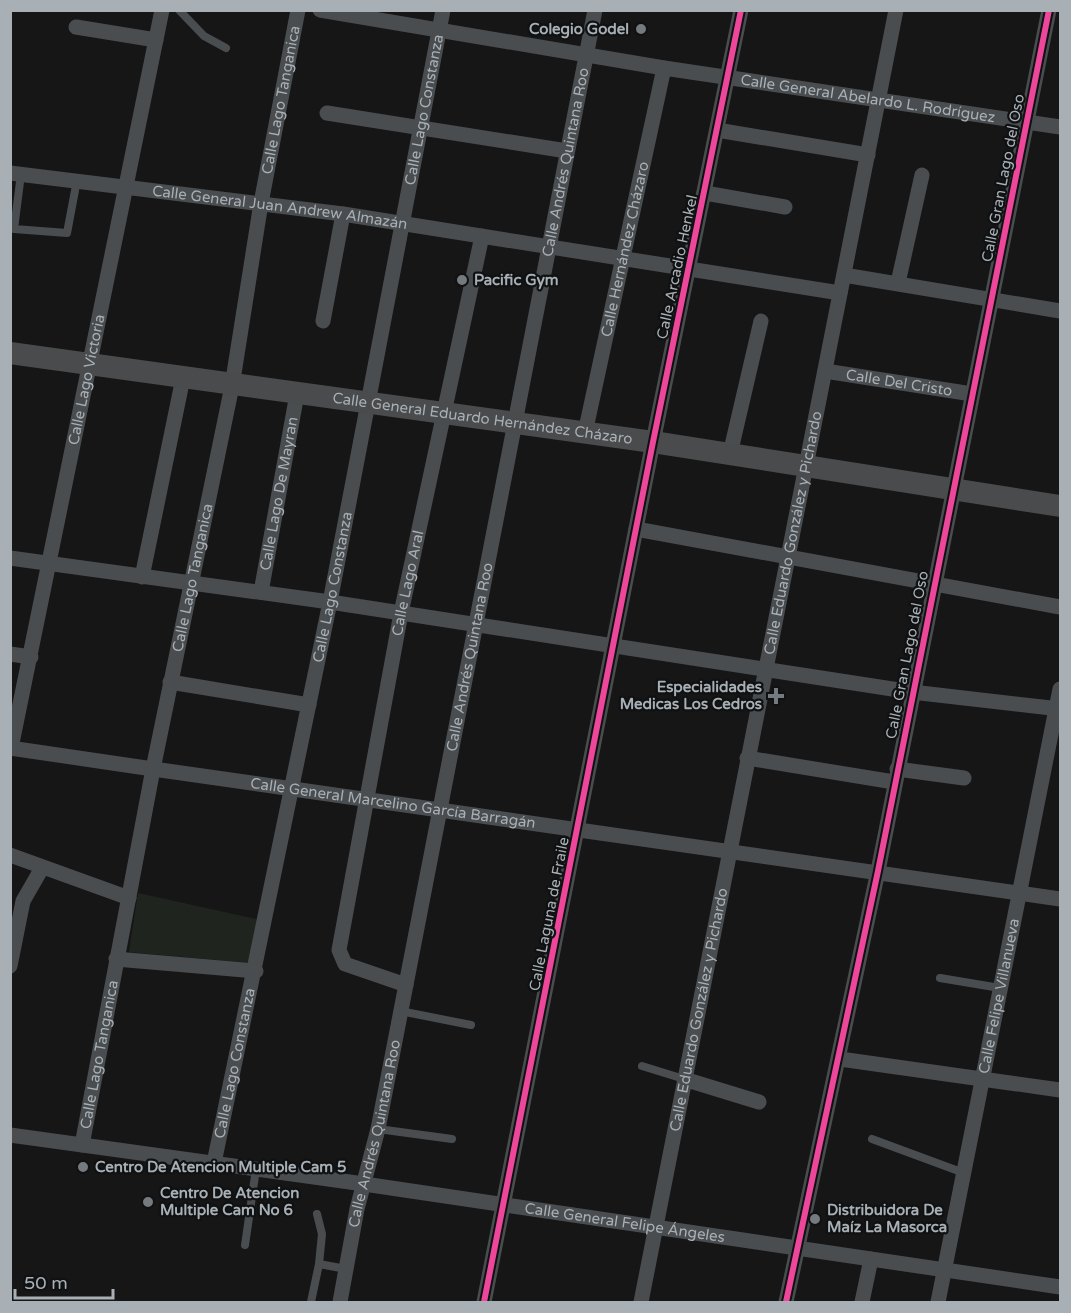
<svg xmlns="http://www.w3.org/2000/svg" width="1071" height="1313" viewBox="0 0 1071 1313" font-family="'Varela Round',sans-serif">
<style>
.green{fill:#1f251e}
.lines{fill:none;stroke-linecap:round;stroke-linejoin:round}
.service{stroke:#4a4d4f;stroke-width:8}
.minor{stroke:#4a4d4f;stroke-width:15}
.secondary{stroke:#494b4d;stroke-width:22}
.cycleway-casing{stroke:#101112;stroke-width:10}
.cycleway{stroke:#ed469a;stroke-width:6}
.poi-dot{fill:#757a7e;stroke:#101112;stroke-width:2}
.labels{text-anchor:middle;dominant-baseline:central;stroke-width:4.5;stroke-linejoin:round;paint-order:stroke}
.poi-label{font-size:15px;font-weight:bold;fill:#a8b0b6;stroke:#101112;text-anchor:start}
.street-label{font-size:15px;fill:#a8b0b6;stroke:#101112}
</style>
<rect width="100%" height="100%" fill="#161616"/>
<path class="green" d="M 138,893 L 260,920 L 251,963 L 129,952 Z"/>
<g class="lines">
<path class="service" d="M 179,10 L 204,36 L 226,48
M 21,174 L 14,229 L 67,233 L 77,180
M 940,978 L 1000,988
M 400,1011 L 471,1025
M 642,1066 L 684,1079
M 378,1129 L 452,1139
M 872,1139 L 964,1173
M 317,1214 L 322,1234 L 319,1264
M 245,1245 L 256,1169
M 311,1302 L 319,1264 L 346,1269"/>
<g class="minor">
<path id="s1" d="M 320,10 L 664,68 L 1060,127"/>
<path d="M 76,27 L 156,40"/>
<path d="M 327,113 L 567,151"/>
<path d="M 717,130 L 868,155"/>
<path id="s2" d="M 10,173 L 343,214 L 840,293"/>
<path d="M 705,193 L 785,207"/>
<path d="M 844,275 L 1060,311"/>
<path d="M 898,283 L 922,175"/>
<path d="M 323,321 L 343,214"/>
<path id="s3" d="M 825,371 L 972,394"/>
<path id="s4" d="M 585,433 L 664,68"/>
<path d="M 730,454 L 761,321"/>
<path d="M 636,529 L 1060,607"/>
<path d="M 10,558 L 330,602 L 912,692 L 1060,709"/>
<path d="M 142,577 L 183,378"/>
<path id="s5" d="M 261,592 L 297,394"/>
<path d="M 10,654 L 31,657"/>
<path d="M 170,682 L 309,705"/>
<path id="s6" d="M 10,748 C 360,800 711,846 1060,899"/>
<path id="s7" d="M 11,748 L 162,10"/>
<path d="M 747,758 L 894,782"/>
<path d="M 897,769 L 964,778"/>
<path d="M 10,855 L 129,898"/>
<path d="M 116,959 L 256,971"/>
<path d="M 10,966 L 23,901 L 42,868"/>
<path id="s8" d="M 406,985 L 345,964 L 339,950 L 401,613 L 482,236"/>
<path d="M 840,1059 L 1060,1090"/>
<path d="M 684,1079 L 759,1102"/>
<path id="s9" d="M 10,1135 L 364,1184 L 1060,1287"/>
<path id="s10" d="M 82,1145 L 153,769 L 232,386 L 261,203 L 298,10"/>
<path id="s11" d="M 214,1163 L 330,602 L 443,10"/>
<path id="s12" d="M 340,1302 L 357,1209 L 378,1129 L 595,10"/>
<path d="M 484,1302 L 653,442 L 741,10"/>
<path id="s13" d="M 641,1302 L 896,10"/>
<path d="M 786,1302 L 878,871 L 1049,10"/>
<path d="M 862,1302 L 871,1259"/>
<path id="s14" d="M 938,1302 L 1060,689"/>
</g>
<path class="secondary" id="s15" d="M 10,353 L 653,442 L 1060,506"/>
<defs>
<path id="cycleway" d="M 484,1302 L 653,442 L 741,10
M 786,1302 L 878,871 L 1049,10"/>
</defs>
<use href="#cycleway" class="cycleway-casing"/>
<use href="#cycleway" class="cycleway"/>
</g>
<g class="poi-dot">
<circle cx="641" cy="29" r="6"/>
<circle cx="462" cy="280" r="6"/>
<path d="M773 687h6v6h6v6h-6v6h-6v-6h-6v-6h6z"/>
<circle cx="83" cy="1167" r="6"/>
<circle cx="148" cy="1202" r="6"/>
<circle cx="815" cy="1219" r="6"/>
</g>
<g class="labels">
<g class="poi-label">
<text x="629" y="29" text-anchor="end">Colegio Godel</text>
<text x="474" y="280">Pacific Gym</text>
<text x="762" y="687" text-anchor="end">Especialidades<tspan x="762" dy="17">Medicas Los Cedros</tspan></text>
<text x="95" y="1167">Centro De Atencion Multiple Cam 5</text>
<text x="160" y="1193">Centro De Atencion<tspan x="160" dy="17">Multiple Cam No 6</tspan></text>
<text x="827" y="1210">Distribuidora De<tspan x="827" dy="17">Maíz La Masorca</tspan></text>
</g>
<g class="street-label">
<text stroke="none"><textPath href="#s1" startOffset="555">Calle General Abelardo L. Rodríguez</textPath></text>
<text stroke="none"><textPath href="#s10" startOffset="1064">Calle Lago Tanganica</textPath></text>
<text stroke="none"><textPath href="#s11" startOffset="1074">Calle Lago Constanza</textPath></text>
<text stroke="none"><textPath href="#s12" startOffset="1162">Calle Andrés Quintana Roo</textPath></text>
<text transform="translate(1003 178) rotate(-79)">Calle Gran Lago del Oso</text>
<text stroke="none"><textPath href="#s2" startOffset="272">Calle General Juan Andrew Almazán</textPath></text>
<text stroke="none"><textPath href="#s4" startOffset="188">Calle Hernández Cházaro</textPath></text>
<text transform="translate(677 267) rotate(-78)">Calle Arcadio Henkel</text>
<text stroke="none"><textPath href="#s7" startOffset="376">Calle Lago Victoria</textPath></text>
<text stroke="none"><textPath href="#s3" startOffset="75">Calle Del Cristo</textPath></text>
<text stroke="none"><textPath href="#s15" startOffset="477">Calle General Eduardo Hernández Cházaro</textPath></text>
<text stroke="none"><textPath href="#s5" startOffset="100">Calle Lago De Mayran</textPath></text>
<text stroke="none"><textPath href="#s13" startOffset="784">Calle Eduardo González y Pichardo</textPath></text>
<text stroke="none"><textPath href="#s10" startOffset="578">Calle Lago Tanganica</textPath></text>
<text stroke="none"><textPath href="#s8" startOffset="453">Calle Lago Aral</textPath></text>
<text stroke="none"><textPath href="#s11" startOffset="588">Calle Lago Constanza</textPath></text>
<text transform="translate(907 655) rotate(-79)">Calle Gran Lago del Oso</text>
<text stroke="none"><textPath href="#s12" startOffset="658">Calle Andrés Quintana Roo</textPath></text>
<text stroke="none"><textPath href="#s6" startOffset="387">Calle General Marcelino García Barragán</textPath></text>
<text transform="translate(549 914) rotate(-79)">Calle Laguna de Fraile</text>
<text stroke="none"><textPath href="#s14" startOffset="312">Calle Felipe Villanueva</textPath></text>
<text stroke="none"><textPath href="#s13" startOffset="298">Calle Eduardo González y Pichardo</textPath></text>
<text stroke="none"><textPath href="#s10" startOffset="92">Calle Lago Tanganica</textPath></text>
<text stroke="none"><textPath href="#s11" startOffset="102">Calle Lago Constanza</textPath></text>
<text stroke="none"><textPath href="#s12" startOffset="172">Calle Andrés Quintana Roo</textPath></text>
<text stroke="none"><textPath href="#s9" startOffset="621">Calle General Felipe Ángeles</textPath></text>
</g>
</g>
<rect width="1071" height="1313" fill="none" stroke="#a8b0b6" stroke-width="24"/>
<path d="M15 1289v9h98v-9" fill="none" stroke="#a8b0b6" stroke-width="3"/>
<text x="24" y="1289" font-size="18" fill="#a8b0b6" stroke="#101112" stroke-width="4.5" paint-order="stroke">50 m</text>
</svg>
